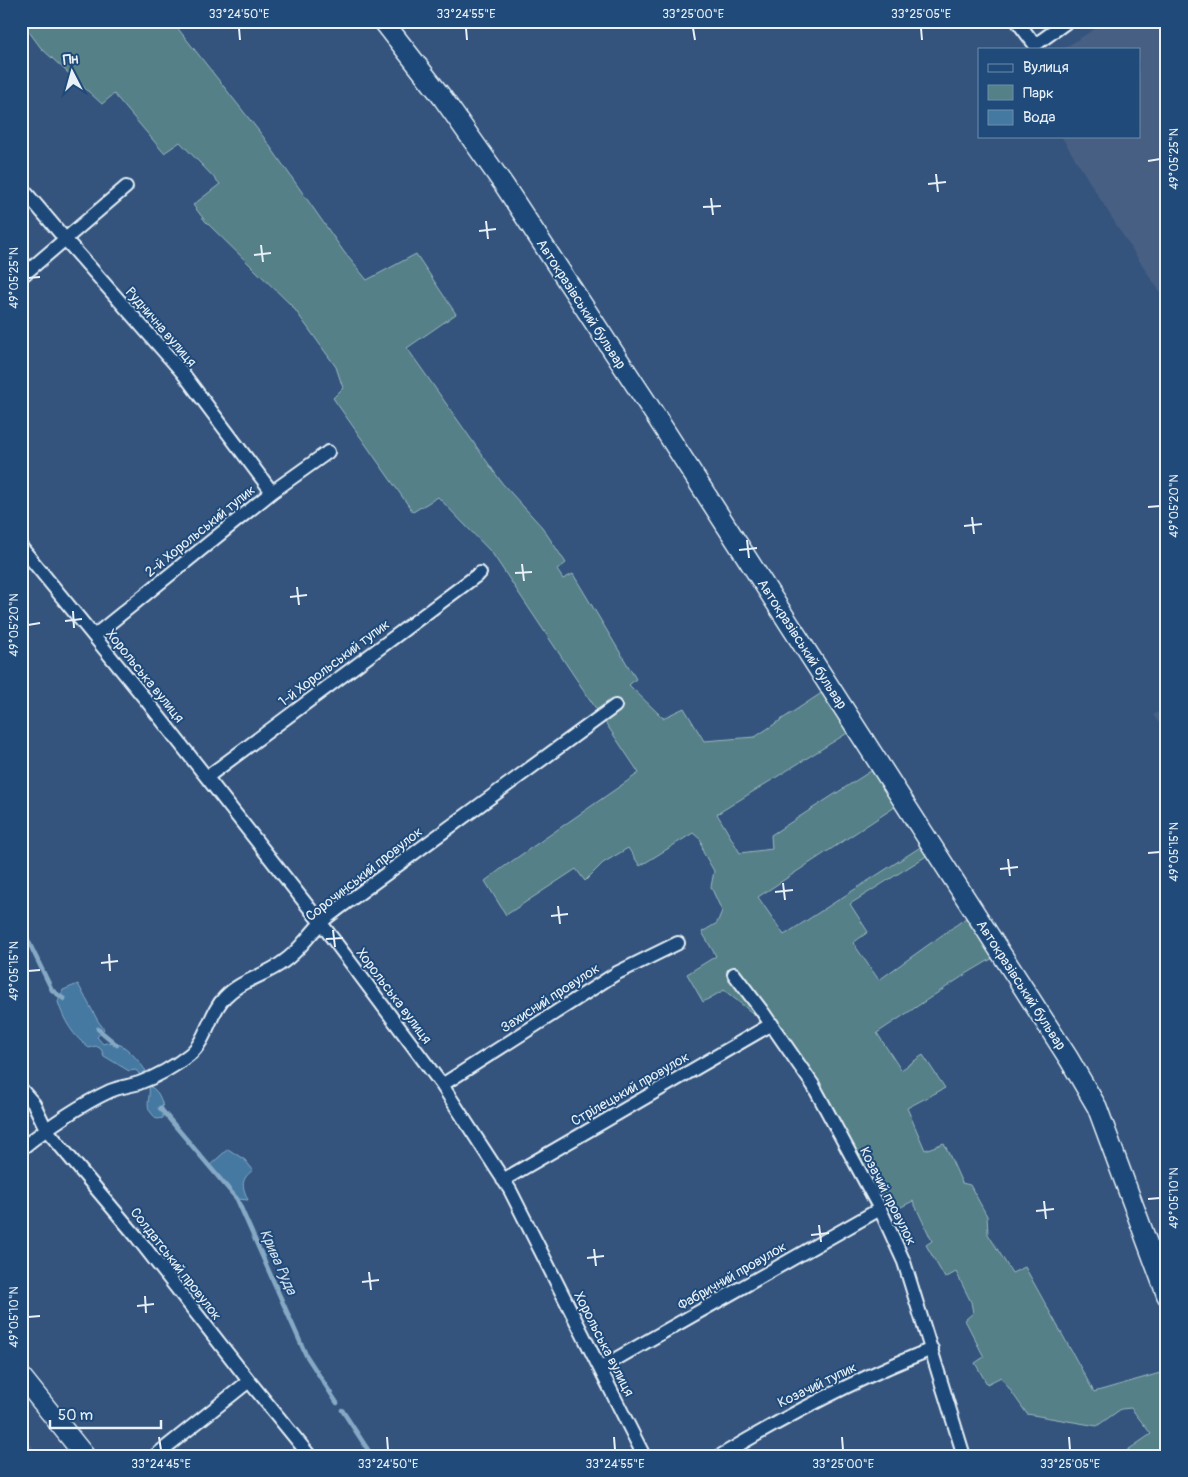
<svg xmlns="http://www.w3.org/2000/svg" width="1188" height="1477" viewBox="0 0 1188 1477" font-family="Pangolin,sans-serif">
<style>
.built{fill:#465e83}
.green{fill:#548088;stroke:#9eb8c0}
.water{fill:#4479a2;stroke:#86a9c4}
.lines{fill:none;stroke-linecap:round;stroke-linejoin:round}
.stream{stroke:#86a9c4;stroke-width:4.5}
.street-casing{stroke:#e8f1f8;stroke-width:16}
.secondary-casing{stroke:#e8f1f8;stroke-width:22}
.street{stroke:#1f4a7a;stroke-width:12}
.secondary{stroke:#1f4a7a;stroke-width:19}
.ticks{fill:none;stroke:#e8f1f8;stroke-width:2}
.labels{text-anchor:middle;dominant-baseline:central;stroke-width:4;stroke-linejoin:round;paint-order:stroke}
.street-label{font-size:14px;fill:#e8f1f8;stroke:#1f4a7a}
.water-label{font-size:15px;font-style:italic;fill:#cfdfeb;stroke:#1f4a7a}
.neatline{fill:none;stroke:#e8f1f8;stroke-width:2}
.ticks-label{font-size:12px;text-anchor:middle;fill:#e8f1f8}
</style>
<rect width="100%" height="100%" fill="#34547e"/>
<filter id="ink" filterUnits="userSpaceOnUse"><feTurbulence type="fractalNoise" baseFrequency=".02" numOctaves="2"/><feDisplacementMap in="SourceGraphic" scale="10" xChannelSelector="R" yChannelSelector="G"/><feConvolveMatrix kernelMatrix="1 2 1 2 8 2 1 2 1" color-interpolation-filters="sRGB"/></filter>
<g filter="url(#ink)">
<path class="built" d="M 1107,21 L 1167,21 L 1167,303 L 1120,231 L 1061,136 L 1139,136 L 1139,49 L 1063,49 Z
M 1167,706 L 1167,734 L 1153,715 Z
M 21,1431 L 38,1454 L 35,1456 L 21,1456 Z"/>
<path class="green" d="M 21,21 L 172,21 L 262,135 L 344,252 L 367,280 L 416,254 L 456,314 L 407,348 L 502,483 L 542,527 L 566,563 L 557,570 L 563,579 L 573,574 L 636,679 L 629,685 L 663,718 L 684,708 L 704,741 L 755,737 L 823,692 L 849,732 L 717,814 L 740,853 L 772,849 L 771,835 L 874,769 L 898,805 L 758,897 L 784,935 L 922,846 L 928,855 L 850,904 L 868,932 L 853,943 L 879,980 L 966,918 L 993,958 L 966,974 L 877,1033 L 901,1070 L 923,1055 L 945,1088 L 907,1108 L 925,1150 L 944,1143 L 962,1183 L 970,1185 L 987,1216 L 988,1234 L 1012,1273 L 1025,1267 L 1094,1392 L 1167,1371 L 1167,1456 L 1119,1456 L 1151,1434 L 1131,1408 L 1121,1409 L 1097,1426 L 1027,1414 L 1001,1377 L 987,1384 L 975,1363 L 984,1357 L 965,1320 L 973,1313 L 971,1302 L 956,1272 L 945,1278 L 926,1245 L 932,1241 L 913,1201 L 897,1209 L 888,1194 L 869,1205 L 803,1079 L 773,1031 L 767,1034 L 756,1016 L 724,990 L 703,1002 L 687,974 L 716,956 L 702,932 L 717,923 L 722,911 L 711,887 L 714,871 L 703,852 L 701,840 L 693,833 L 640,866 L 628,848 L 603,863 L 585,881 L 576,869 L 506,915 L 485,881 L 505,866 L 639,773 L 492,553 L 438,497 L 413,512 L 333,398 L 343,388 L 336,367 L 293,307 L 206,222 L 193,205 L 220,184 L 180,142 L 164,153 L 114,94 L 102,104 L 41,48 Z"/>
<path class="water" d="M 78,984 L 98,1021 L 104,1029 L 97,1037 L 103,1044 C 121,1036 137,1059 146,1071 L 140,1075 L 136,1070 L 129,1071 L 104,1056 L 101,1049 L 96,1046 L 89,1048 C 73,1036 64,1021 58,1002 L 63,990 Z
M 149,1086 C 161,1091 164,1106 163,1118 L 157,1119 C 142,1106 151,1102 149,1086 Z
M 228,1149 L 245,1160 L 253,1170 C 240,1180 242,1186 248,1200 L 237,1199 L 209,1166 Z"/>
<g class="lines">
<path class="stream" d="M 21,926 L 52,990 L 64,999
M 98,1029 L 117,1045
M 160,1108 L 237,1199 L 306,1355 L 337,1403
M 342,1410 L 372,1456"/>
<defs>
<path id="street" d="M 1017,21 L 1035,45 L 1068,21
M 21,187 L 66,240 L 182,372 L 272,492
M 21,277 L 126,187
M 21,547 L 146,700 L 321,923 L 442,1085 L 510,1190 L 644,1456
M 94,636 L 272,492 L 328,452
M 207,777 L 480,573
M 734,974 L 762,1011 L 813,1085 L 880,1209 L 904,1262 L 964,1456
M 442,1085 L 617,973 L 678,943
M 21,1089 L 34,1104 L 46,1129 L 136,1236 L 249,1381 L 310,1456
M 21,1149 C 48,1127 78,1106 110,1091 C 119,1087 130,1086 139,1083 C 156,1077 175,1066 189,1055 C 207,1041 209,1013 225,997 C 241,980 265,976 283,962 C 298,952 308,936 320,924 C 325,918 332,914 338,909 L 615,706
M 503,1180 L 772,1024
M 600,1368 L 880,1209
M 155,1456 L 249,1381
M 720,1456 C 788,1415 858,1378 932,1349"/>
<path id="secondary" d="M 383,21 L 442,97 L 504,185 L 655,415 L 1069,1059 L 1097,1107 L 1167,1296
M 21,1376 L 85,1456"/>
</defs>
<use href="#street" class="street-casing"/>
<use href="#secondary" class="secondary-casing"/>
<use href="#street" class="street"/>
<use href="#secondary" class="secondary"/>
</g>
</g>
<path class="ticks" d="M 239,28 L 240,40M 466,28 L 467,40M 693,28 L 695,40M 921,28 L 922,40M 1148,161 L 1160,159M 936,174 L 938,192M 928,184 L 946,182M 711,198 L 713,215M 703,207 L 721,206M 486,221 L 488,239M 479,231 L 496,229M 261,245 L 263,262M 254,255 L 271,253M 28,278 L 40,277M 1148,507 L 1160,506M 972,517 L 974,534M 964,526 L 982,524M 747,540 L 749,558M 739,550 L 757,548M 522,564 L 524,581M 515,573 L 532,572M 297,587 L 299,605M 290,597 L 307,595M 73,611 L 74,628M 65,621 L 82,619M 28,625 L 40,623M 1148,853 L 1160,852M 1008,859 L 1010,876M 1000,869 L 1018,867M 783,883 L 785,900M 775,892 L 793,890M 558,906 L 560,924M 551,916 L 568,914M 333,930 L 335,947M 326,939 L 343,938M 109,954 L 110,971M 101,963 L 118,961M 28,971 L 40,970M 1148,1199 L 1160,1198M 1044,1201 L 1046,1219M 1036,1211 L 1054,1209M 819,1225 L 821,1242M 811,1235 L 829,1233M 594,1249 L 596,1266M 587,1258 L 604,1256M 369,1272 L 371,1290M 362,1282 L 379,1280M 145,1296 L 146,1313M 137,1306 L 154,1304M 28,1317 L 40,1316M 159,1437 L 161,1450M 387,1437 L 388,1450M 614,1437 L 615,1450M 842,1437 L 843,1450M 1069,1437 L 1070,1450"/>
<g class="labels">
<g class="street-label">
<text transform="translate(581 304) rotate(57)">Автокразівський бульвар</text>
<text transform="translate(161 327) rotate(49)">Руднична вулиця</text>
<text transform="translate(200 531) rotate(-39)">2-й Хорольський тупик</text>
<text transform="translate(802 644) rotate(57)">Автокразівський бульвар</text>
<text transform="translate(334 663) rotate(-37)">1-й Хорольський тупик</text>
<text transform="translate(145 676) rotate(51)">Хорольська вулиця</text>
<text transform="translate(364 874) rotate(-38)">Сорочинський провулок</text>
<text transform="translate(1021 985) rotate(57)">Автокразівський бульвар</text>
<text transform="translate(394 996) rotate(53)">Хорольська вулиця</text>
<text transform="translate(550 998) rotate(-33)">Захисний провулок</text>
<text transform="translate(630 1089) rotate(-30)">Стрілецький провулок</text>
<text transform="translate(888 1196) rotate(63)">Козачий провулок</text>
<text transform="translate(176 1264) rotate(52)">Солдатський провулок</text>
<text transform="translate(732 1276) rotate(-30)">Фабричний провулок</text>
<text transform="translate(604 1344) rotate(63)">Хорольська вулиця</text>
<text transform="translate(817 1385) rotate(-26)">Козачий тупик</text>
</g>
<g class="water-label">
<text transform="translate(278 1262) rotate(66)">Крива Руда</text>
</g>
</g>
<rect width="1188" height="1477" fill="none" stroke="#1f4a7a" stroke-width="55"/>
<rect x="978" y="48" width="162" height="90" fill="#1f4a7a" stroke="#6f8dac"/>
<rect x="988" y="64" width="25" height="8" fill="#1f4a7a" stroke="#6f8dac"/>
<text x="1023" y="72" font-size="15" fill="#e8f1f8">Вулиця</text>
<rect x="988" y="85" width="25" height="15" fill="#548088" stroke="#6f8dac"/>
<text x="1023" y="98" font-size="15" fill="#e8f1f8">Парк</text>
<rect x="988" y="110" width="25" height="15" fill="#4479a2" stroke="#6f8dac"/>
<text x="1023" y="122" font-size="15" fill="#e8f1f8">Вода</text>
<g transform="translate(72 72) rotate(354)" stroke="#1f4a7a" stroke-width="4" paint-order="stroke">
<path d="M0-4L9 19L0 12L-9 19Z" fill="#e8f1f8"/>
<text y="-8" font-size="14" font-weight="bold" text-anchor="middle" fill="#e8f1f8">Пн</text>
</g>
<path d="M50 1420v8h111v-8" fill="none" stroke="#e8f1f8" stroke-width="2.5"/>
<text x="58" y="1420" font-size="15" fill="#e8f1f8" stroke="#1f4a7a" stroke-width="4" paint-order="stroke">50 m</text>
<rect x="28" y="28" width="1132" height="1422" class="neatline"/>
<g class="ticks-label">
<text x="239" y="18">33°24'50"E</text>
<text x="466" y="18">33°24'55"E</text>
<text x="693" y="18">33°25'00"E</text>
<text x="921" y="18">33°25'05"E</text>
<text transform="translate(1174 159) rotate(-90)" y="4">49°05'25"N</text>
<text transform="translate(14 278) rotate(-90)" y="4">49°05'25"N</text>
<text transform="translate(1174 506) rotate(-90)" y="4">49°05'20"N</text>
<text transform="translate(14 625) rotate(-90)" y="4">49°05'20"N</text>
<text transform="translate(1174 852) rotate(-90)" y="4">49°05'15"N</text>
<text transform="translate(14 971) rotate(-90)" y="4">49°05'15"N</text>
<text transform="translate(1174 1198) rotate(-90)" y="4">49°05'10"N</text>
<text transform="translate(14 1317) rotate(-90)" y="4">49°05'10"N</text>
<text x="161" y="1468">33°24'45"E</text>
<text x="388" y="1468">33°24'50"E</text>
<text x="615" y="1468">33°24'55"E</text>
<text x="843" y="1468">33°25'00"E</text>
<text x="1070" y="1468">33°25'05"E</text>
</g>
</svg>
